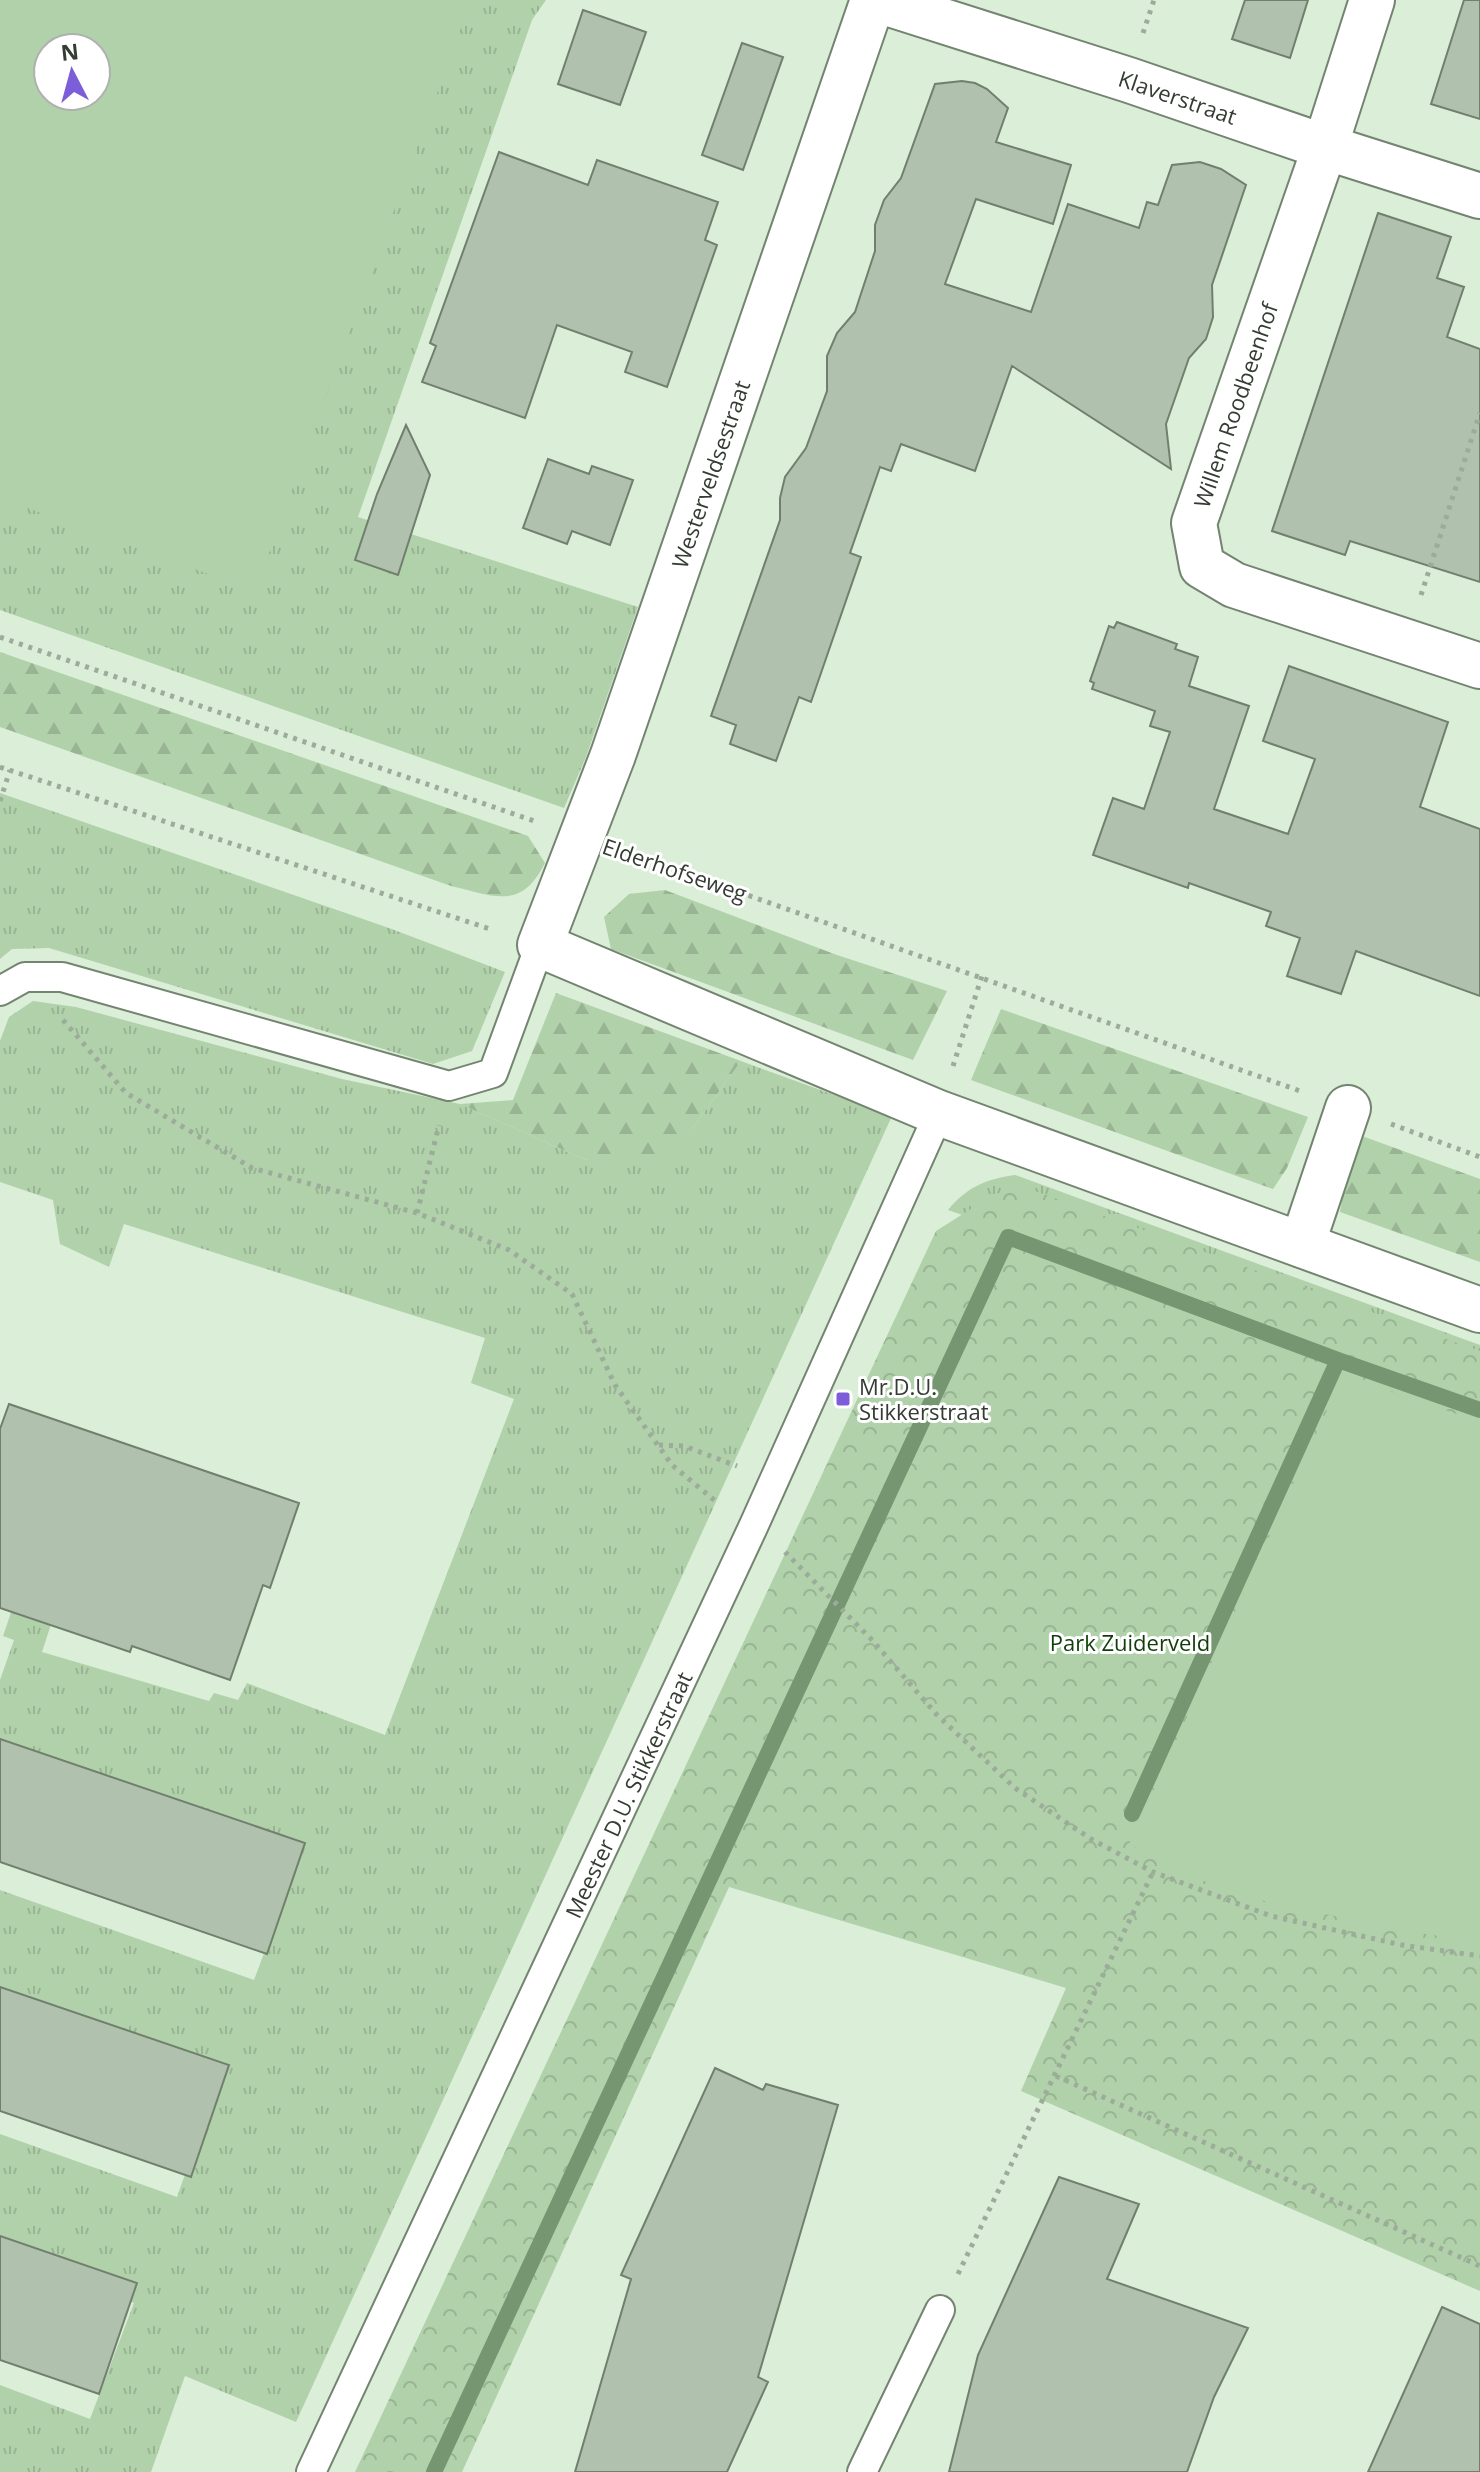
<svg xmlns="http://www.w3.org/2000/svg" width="1480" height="2472" viewBox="0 0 1480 2472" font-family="'Open Sans',sans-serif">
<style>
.grass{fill:url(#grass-tufts);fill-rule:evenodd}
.forest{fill:url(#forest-firs)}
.park{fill:url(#park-crowns)}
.garden{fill:#b0d1aa;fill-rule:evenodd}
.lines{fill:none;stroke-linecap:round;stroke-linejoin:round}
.stream{stroke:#759670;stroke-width:16}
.building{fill:#b0c1ad;stroke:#70806d;stroke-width:2}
.lane-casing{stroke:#738470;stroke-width:32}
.street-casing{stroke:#738470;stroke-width:48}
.path{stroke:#9cab9a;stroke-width:5;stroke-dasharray:4 6;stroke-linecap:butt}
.lane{stroke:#fff;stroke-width:28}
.street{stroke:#fff;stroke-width:44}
.poi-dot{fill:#7d5ed9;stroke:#fff;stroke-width:3}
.labels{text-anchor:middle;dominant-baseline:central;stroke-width:6;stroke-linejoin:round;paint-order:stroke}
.street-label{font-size:22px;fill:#343c33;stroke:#fff}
.poi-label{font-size:22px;fill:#343c33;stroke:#fff;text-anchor:start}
.park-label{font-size:22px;fill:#0f3e08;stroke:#fff}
</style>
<defs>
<pattern id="grass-tufts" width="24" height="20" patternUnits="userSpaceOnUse" patternTransform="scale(2)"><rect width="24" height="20" fill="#b0d1aa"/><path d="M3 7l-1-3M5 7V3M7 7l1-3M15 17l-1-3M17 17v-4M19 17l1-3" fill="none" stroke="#98b493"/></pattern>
<pattern id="forest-firs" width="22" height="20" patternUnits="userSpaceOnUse" patternTransform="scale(2)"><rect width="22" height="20" fill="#b0d1aa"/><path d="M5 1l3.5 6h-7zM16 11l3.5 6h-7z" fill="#98b493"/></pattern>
<pattern id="park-crowns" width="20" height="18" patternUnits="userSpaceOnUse" patternTransform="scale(2)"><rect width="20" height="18" fill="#b0d1aa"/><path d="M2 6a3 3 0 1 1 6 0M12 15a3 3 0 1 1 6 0" fill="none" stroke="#98b493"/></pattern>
</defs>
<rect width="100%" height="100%" fill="#dbeed8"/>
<path class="grass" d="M 0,0 L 546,0 L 532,20 L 358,517 L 638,607 L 586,757 L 564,808 L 0,610 ZM 48,48 L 96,48 L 96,96 L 48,96 Z
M 0,793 L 389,928 L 505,972 L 472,1051 L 433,1064 L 49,948 L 12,949 L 0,959 Z
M 33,1001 L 76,1007 L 342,1079 L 460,1104 L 586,1160 L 692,1129 L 741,1061 L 892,1116 L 296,2422 L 185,2376 L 151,2472 L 0,2472 L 0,2385 L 90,2419 L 134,2303 L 0,2250 L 0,2134 L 177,2197 L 216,2087 L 0,2010 L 0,1890 L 254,1980 L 294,1873 L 0,1760 L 0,1680 L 14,1640 L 3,1636 L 18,1592 L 57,1606 L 42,1652 L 209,1701 L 214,1693 L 238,1700 L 247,1683 L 385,1735 L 514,1399 L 471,1383 L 485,1338 L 124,1224 L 109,1267 L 60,1244 L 53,1200 L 0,1182 L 0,1041 L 9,1017 Z
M 1015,1175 L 1480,1345 L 1480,1398 L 948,1210 C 967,1187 986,1179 1015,1175 Z"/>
<path class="forest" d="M 0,652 L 528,836 L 545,863 C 521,911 494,896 451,886 L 0,727 Z
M 665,890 L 837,955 L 947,991 L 913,1060 L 611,949 L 604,917 L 629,894 Z
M 556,993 L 741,1061 L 692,1129 L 669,1154 L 586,1160 L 460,1104 L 513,1100 Z
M 1001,1009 L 1308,1117 L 1287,1168 L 1273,1189 L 971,1080 Z
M 1362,1136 L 1480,1179 L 1480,1262 L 1340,1212 L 1345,1183 Z"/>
<path class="park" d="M 1021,1186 L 1480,1351 L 1480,2291 L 1021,2091 L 1066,1988 L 729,1887 L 462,2472 L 355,2472 L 936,1231 L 993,1195 Z"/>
<path class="garden" d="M 0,0 L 471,0 L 255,591 L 0,498 ZM 96,48 L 96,96 L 48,96 L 48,48 Z
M 1343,1375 L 1480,1422 L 1480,1942 L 1399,1930 L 1260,1900 L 1184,1874 L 1129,1844 Z"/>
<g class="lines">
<path class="stream" d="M 1132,1814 L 1338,1360 L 1480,1410
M 434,2472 L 1008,1237 L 1338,1360"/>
</g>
<path class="building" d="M 1245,0 L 1308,0 L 1290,58 L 1232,39 Z
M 1464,0 L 1480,0 L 1480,119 L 1431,104 Z
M 583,10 L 646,32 L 620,105 L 558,84 Z
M 742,43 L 783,57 L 743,170 L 702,155 Z
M 962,81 L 975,83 L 987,89 L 1008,108 L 996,142 L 1071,165 L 1053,224 L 976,199 L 945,284 L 1031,312 L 1068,204 L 1139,228 L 1147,202 L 1158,205 L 1172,165 L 1200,162 L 1221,169 L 1246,185 L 1212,285 L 1213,317 L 1206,339 L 1189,358 L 1166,424 L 1171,469 L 1012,366 L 975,471 L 901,444 L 891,471 L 880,467 L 850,553 L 861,557 L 811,702 L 799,697 L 776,761 L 730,744 L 736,725 L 711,716 L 780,520 L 780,498 L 785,477 L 806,448 L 827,391 L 827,356 L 837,333 L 855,312 L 875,251 L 875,225 L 884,200 L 901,178 L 935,84 Z
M 499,152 L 588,185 L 597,160 L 718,202 L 705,240 L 717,245 L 667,387 L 625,372 L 632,352 L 557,325 L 525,418 L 422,382 L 436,346 L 430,343 Z
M 1378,213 L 1451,237 L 1437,278 L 1464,287 L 1447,337 L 1480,349 L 1480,582 L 1350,541 L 1345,555 L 1272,531 Z
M 406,425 L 430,475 L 398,575 L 355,560 L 377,494 Z
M 548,459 L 589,474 L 592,466 L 633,480 L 610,545 L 572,531 L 567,544 L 523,528 Z
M 1117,622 L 1177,644 L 1175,649 L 1198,657 L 1189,686 L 1249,706 L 1214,809 L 1288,834 L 1315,759 L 1263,741 L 1289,666 L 1448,722 L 1420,807 L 1480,829 L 1480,996 L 1356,951 L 1341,994 L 1287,976 L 1300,938 L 1266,926 L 1271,912 L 1189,883 L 1188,888 L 1093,855 L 1113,798 L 1144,809 L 1170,732 L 1150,726 L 1155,711 L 1092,689 L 1094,683 L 1090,681 L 1109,626 L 1114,628 Z
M 9,1404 L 299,1503 L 270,1588 L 263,1585 L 230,1680 L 132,1646 L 130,1652 L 0,1608 L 0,1429 Z
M 0,1739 L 305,1843 L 267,1954 L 0,1862 Z
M 0,1987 L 229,2065 L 191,2177 L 0,2111 Z
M 715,2068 L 763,2090 L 766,2084 L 838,2105 L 758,2377 L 768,2382 L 727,2472 L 575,2472 L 631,2279 L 621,2275 Z
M 1059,2177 L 1139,2204 L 1107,2279 L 1248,2328 L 1214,2397 L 1187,2472 L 949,2472 L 978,2355 Z
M 0,2236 L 137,2283 L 99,2394 L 0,2360 Z
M 1442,2307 L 1480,2324 L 1480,2472 L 1368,2472 Z"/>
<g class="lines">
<defs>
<g id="lane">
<path d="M 0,991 L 25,977 L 62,977 L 449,1086 L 493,1073 L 540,945"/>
<path id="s1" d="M 311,2472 L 754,1525 L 939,1113"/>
<path d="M 862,2472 L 940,2310"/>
</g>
<g id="street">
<path d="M 873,0 L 613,755 L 540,945 L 939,1113 L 1480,1310"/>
<path id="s2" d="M 877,0 L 1129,80 L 1325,147 L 1480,196"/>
<path d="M 1372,0 L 1325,147 L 1194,523 L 1202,566 L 1234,585 L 1480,666"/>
<path d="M 1302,1245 L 1348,1108"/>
</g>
</defs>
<use href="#lane" class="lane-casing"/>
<use href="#street" class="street-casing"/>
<path class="path" d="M 1143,33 L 1154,0
M 1421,595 L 1480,413
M 0,637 L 537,822
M 0,767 L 493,930
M 0,801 L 10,770
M 626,852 L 1303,1092
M 63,1020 L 126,1093 L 252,1168 L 417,1213 L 509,1250 L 572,1294 L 615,1385 L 672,1465 L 719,1504
M 953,1066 L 982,976
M 1391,1124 L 1480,1157
M 417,1213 L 439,1125
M 659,1445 L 684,1446 L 737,1466
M 785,1552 L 873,1641 L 937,1715 L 1015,1788 L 1091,1839 L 1153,1872 L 1271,1916 L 1402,1945 L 1480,1956
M 1056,2076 L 1480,2266
M 958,2274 L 1153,1872"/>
<use href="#lane" class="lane"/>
<use href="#street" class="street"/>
</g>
<rect class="poi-dot" x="835" y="1391" width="16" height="16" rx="4"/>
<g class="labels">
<g class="street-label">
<text stroke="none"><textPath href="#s2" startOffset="316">Klaverstraat</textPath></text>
<text transform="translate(1235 405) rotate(-71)">Willem Roodbeenhof</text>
<text transform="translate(710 474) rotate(-71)">Westerveldsestraat</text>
<text transform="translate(675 869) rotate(19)">Elderhofseweg</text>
<text stroke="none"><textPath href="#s1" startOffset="748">Meester D.U. Stikkerstraat</textPath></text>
</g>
<g class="poi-label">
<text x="859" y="1386">Mr.D.U.<tspan x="859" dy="25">Stikkerstraat</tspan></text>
</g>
<g class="park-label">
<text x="1130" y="1642">Park Zuiderveld</text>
</g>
</g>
<g transform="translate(72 72) rotate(354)"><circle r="38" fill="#ffffff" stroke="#aeb1ad" stroke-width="2"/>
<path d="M0-6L14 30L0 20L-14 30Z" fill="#7d5ed9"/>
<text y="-12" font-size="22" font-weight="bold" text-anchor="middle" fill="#343c33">N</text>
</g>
</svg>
